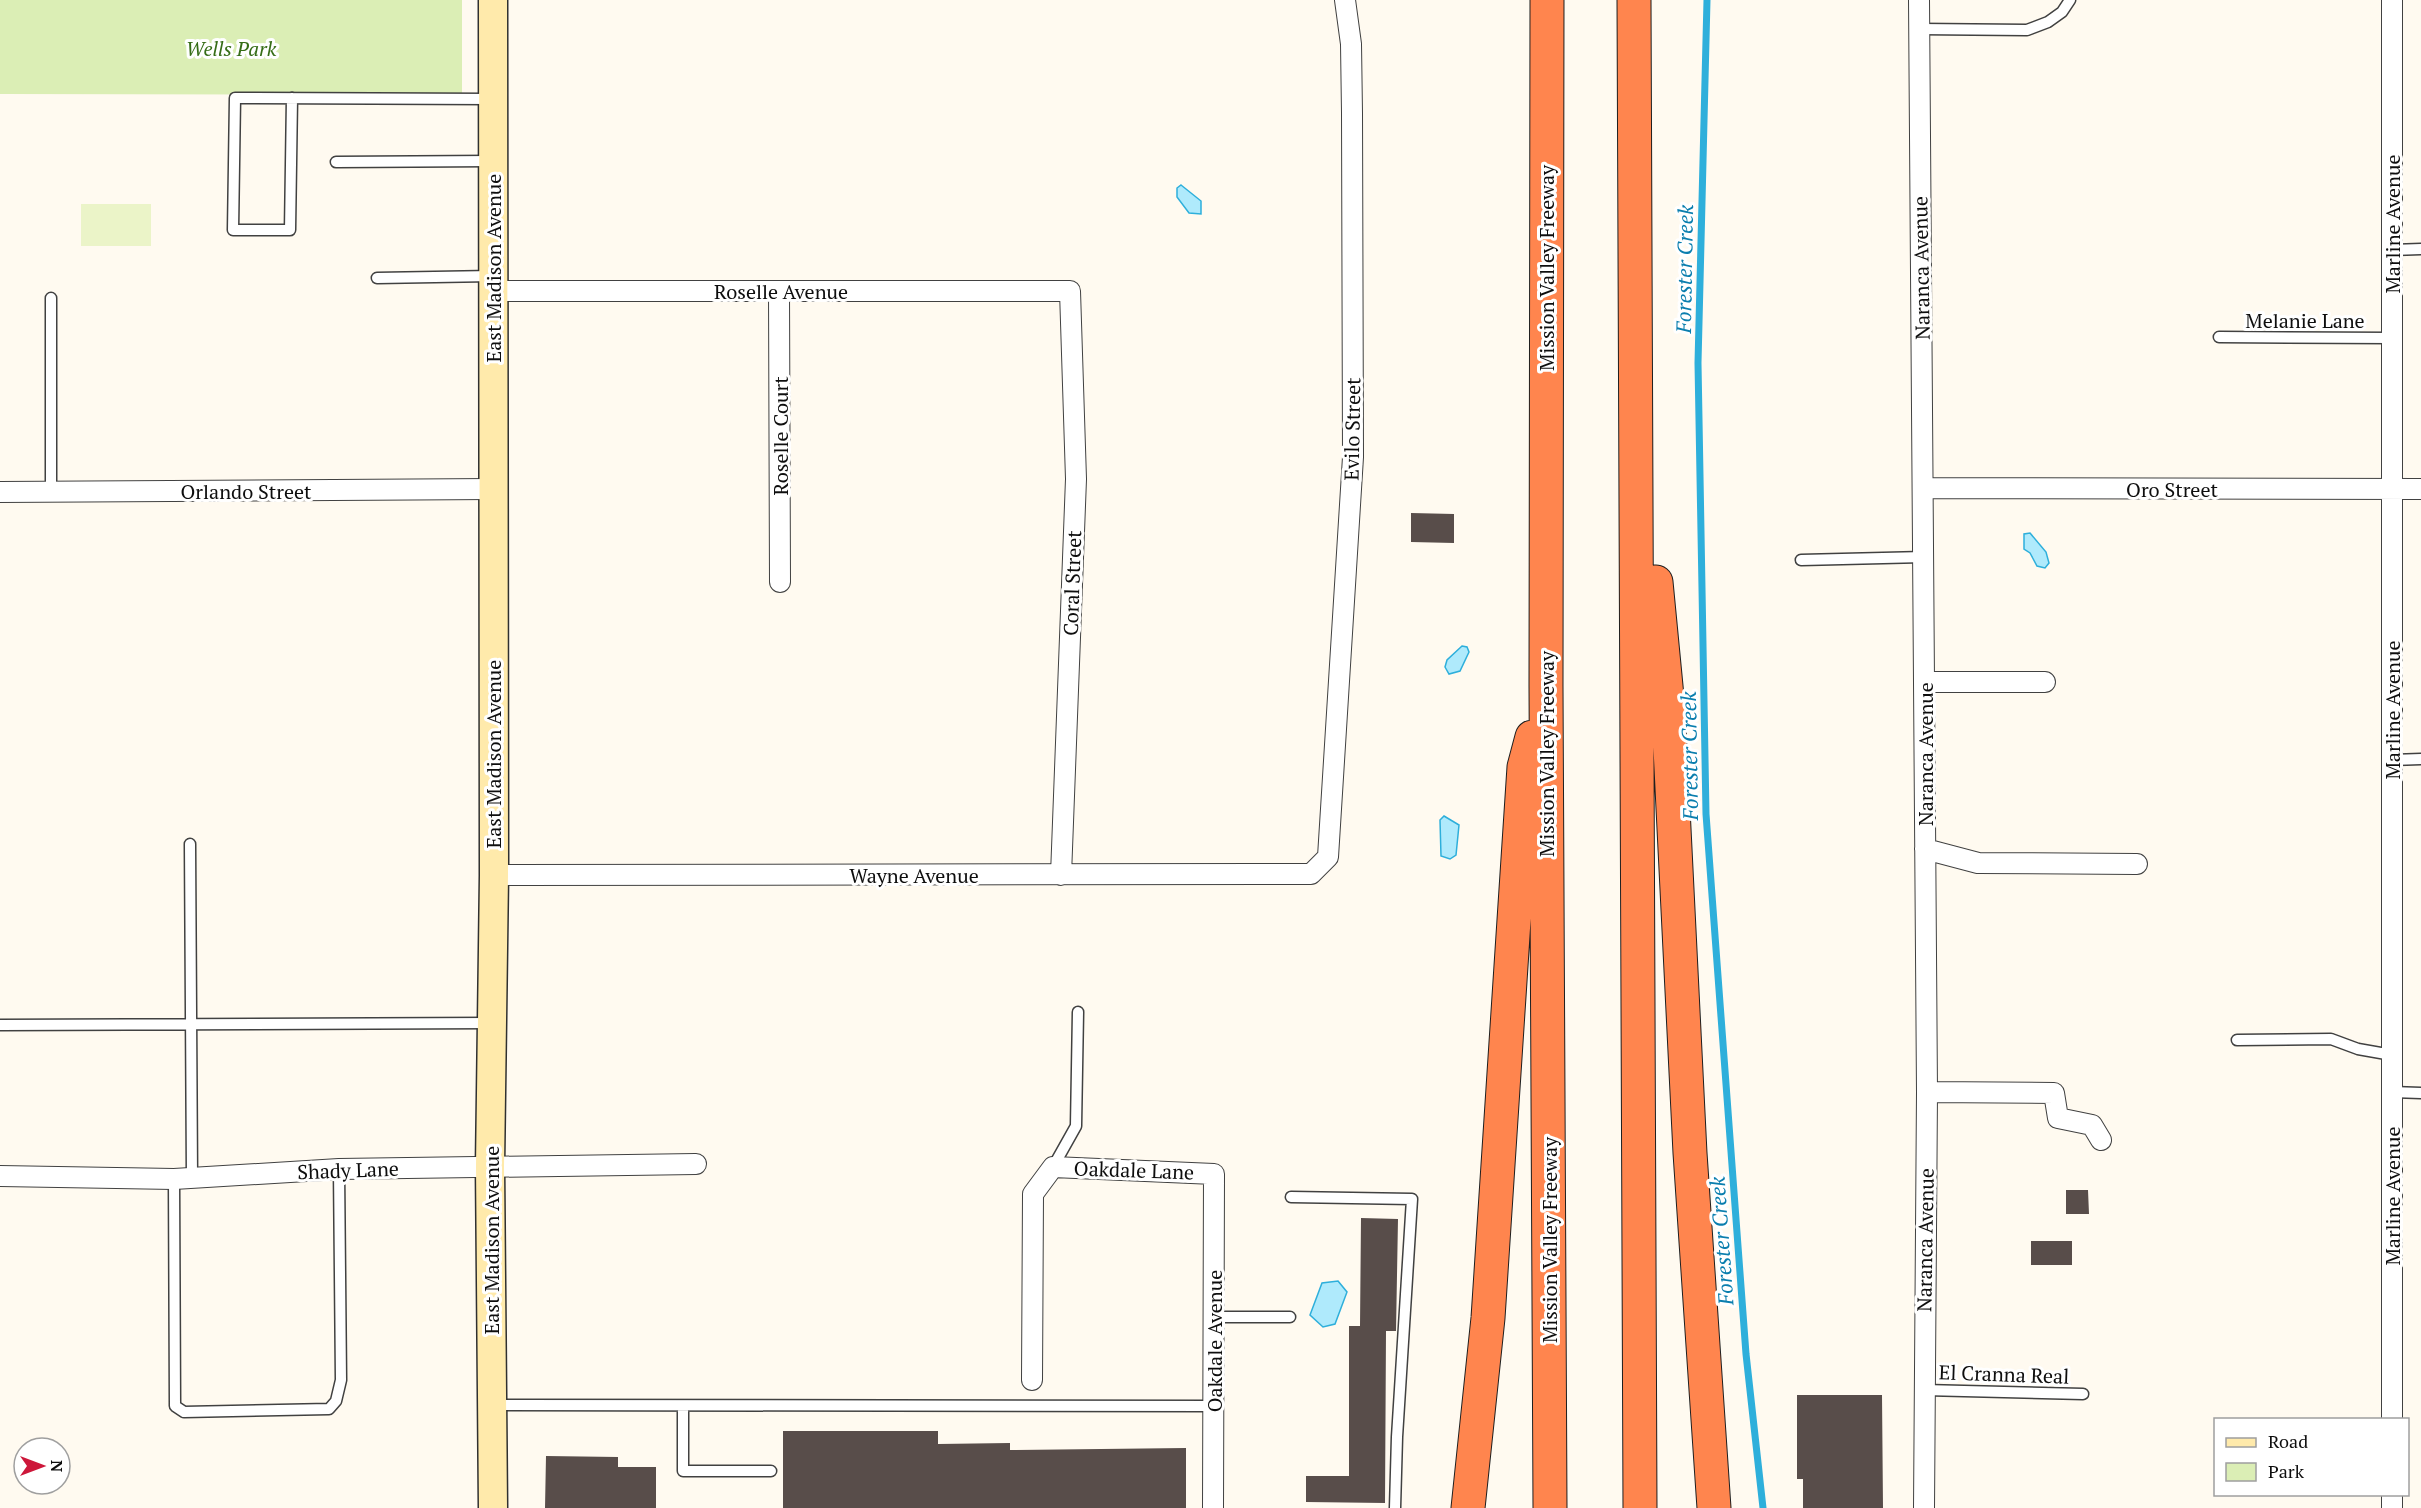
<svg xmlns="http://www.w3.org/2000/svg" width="2421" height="1508" viewBox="0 0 2421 1508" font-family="'PT Serif',serif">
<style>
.green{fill:#dbeeb5}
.pitch{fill:#ebf4c8}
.water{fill:#afeafc;stroke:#2eafdb;stroke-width:1.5}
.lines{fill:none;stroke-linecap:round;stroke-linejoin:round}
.stream{stroke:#2eafdb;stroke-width:7}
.building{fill:#584d4a}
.lane-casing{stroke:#414141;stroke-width:13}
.street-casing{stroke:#414141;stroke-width:22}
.secondary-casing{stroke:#303030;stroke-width:31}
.highway-casing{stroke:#1f1f1f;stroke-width:35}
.lane{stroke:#fff;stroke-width:10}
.street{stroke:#fff;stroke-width:20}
.secondary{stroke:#ffeaab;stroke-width:28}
.highway{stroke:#ff854e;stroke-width:33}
.labels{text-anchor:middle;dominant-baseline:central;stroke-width:6;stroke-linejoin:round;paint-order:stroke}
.park-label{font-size:20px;font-style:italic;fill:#366d17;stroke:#fff}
.street-label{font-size:20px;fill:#0e0e0e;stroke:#fff}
.water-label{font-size:21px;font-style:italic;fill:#0a7eae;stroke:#fff}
</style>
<rect width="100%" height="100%" fill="#fffaf0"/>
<path class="green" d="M 0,0 L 462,0 L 462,95 L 0,94 Z"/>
<path class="pitch" d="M 81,204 L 151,204 L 151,246 L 81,246 Z"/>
<path class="water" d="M 1181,185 L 1201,201 L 1201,214 L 1189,213 L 1177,197 L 1177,188 Z
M 2030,533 L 2046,552 L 2049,563 L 2045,568 L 2037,566 L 2030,553 L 2024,549 L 2024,534 Z
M 1462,646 L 1467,647 L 1469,652 L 1460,671 L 1449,674 L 1445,667 L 1447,660 Z
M 1444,816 L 1459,825 L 1456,855 L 1450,859 L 1441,856 L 1440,820 Z
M 1338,1281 L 1347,1292 L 1335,1324 L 1323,1327 L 1310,1315 L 1322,1283 Z"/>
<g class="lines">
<path class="stream" d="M 1707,0 L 1698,363 L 1706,814 L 1746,1354 L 1763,1508"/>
</g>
<path class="building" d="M 1411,513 L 1454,514 L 1454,543 L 1411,542 Z
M 2066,1190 L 2088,1190 L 2089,1214 L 2066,1214 Z
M 1361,1218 L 1398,1219 L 1396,1331 L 1386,1331 L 1385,1503 L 1306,1502 L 1306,1476 L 1349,1476 L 1349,1326 L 1360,1326 Z
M 2031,1241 L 2072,1241 L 2072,1265 L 2031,1265 Z
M 1797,1395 L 1882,1395 L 1883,1508 L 1803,1508 L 1803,1479 L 1797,1479 Z
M 783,1431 L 938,1431 L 938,1444 L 1010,1443 L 1010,1450 L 1186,1448 L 1186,1508 L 783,1508 Z
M 546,1456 L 618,1457 L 618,1467 L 656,1467 L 656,1508 L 545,1508 Z"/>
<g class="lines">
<defs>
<path id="lane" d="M 1919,29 L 2027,30 L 2048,22 L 2062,12 L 2070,0
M 292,98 L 290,230 L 233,230 L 235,98 L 492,99
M 336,162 L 492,161
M 2392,250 L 2421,249
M 377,278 L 492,276
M 51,298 L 51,492
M 2219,337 L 2392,338
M 1801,560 L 1924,557
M 2392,760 L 2421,759
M 190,844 L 192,1178
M 0,1025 L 492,1023
M 2237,1040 L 2331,1039 L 2358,1049 L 2392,1055
M 2392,1092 L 2421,1093
M 1053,1167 L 1076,1126 L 1078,1012
M 174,1179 L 175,1406 L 184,1412 L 329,1409 L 336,1401 L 341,1380 L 339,1169
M 1291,1197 L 1412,1199 L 1397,1437 L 1395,1508
M 1214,1317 L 1290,1317
M 1924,1390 L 2083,1394
M 494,1405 L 1214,1406
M 683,1406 L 683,1471 L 771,1471"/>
<path id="street" d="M 1919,0 L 1927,1092 L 1924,1508
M 2392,0 L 2392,1420
M 493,291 L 1070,291 L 1076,479 L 1061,875
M 779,291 L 780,582
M 1923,488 L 2421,489
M 0,492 L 493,489
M 1924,682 L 2045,682
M 1925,849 L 1978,863 L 2137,864
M 494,875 L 1311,874 L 1328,857 L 1353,457 L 1352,113 L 1351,44 L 1345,0
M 1927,1092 L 2054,1093 L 2058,1118 L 2092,1125 L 2101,1140
M 0,1176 L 174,1179 L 339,1169 L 696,1164
M 1032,1380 L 1033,1194 L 1053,1167 L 1214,1174 L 1213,1508
M 2392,1494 L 2392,1508"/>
<path id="secondary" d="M 493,0 L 494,875 L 490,1166 L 493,1508"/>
<path id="highway" d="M 1547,0 L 1546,686 L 1550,1508
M 1634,0 L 1640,1508
M 1656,582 L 1668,707 L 1690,1153 L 1714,1508
M 1468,1508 L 1488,1318 L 1524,767 L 1532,737"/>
</defs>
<use href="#lane" class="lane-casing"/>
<use href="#street" class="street-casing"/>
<use href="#secondary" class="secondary-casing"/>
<use href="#highway" class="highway-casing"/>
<use href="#lane" class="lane"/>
<use href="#street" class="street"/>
<use href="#secondary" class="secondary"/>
<use href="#highway" class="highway"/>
</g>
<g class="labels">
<g class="park-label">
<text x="231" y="48">Wells Park</text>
</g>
<g class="street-label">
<text transform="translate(2392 224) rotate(-90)">Marline Avenue</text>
<text transform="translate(493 268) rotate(-90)">East Madison Avenue</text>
<text transform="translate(1546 268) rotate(-90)">Mission Valley Freeway</text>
<text transform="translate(1921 268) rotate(-91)">Naranca Avenue</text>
<text x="781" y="291">Roselle Avenue</text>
<text x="2305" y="320">Melanie Lane</text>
<text transform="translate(1352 429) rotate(-89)">Evilo Street</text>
<text transform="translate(780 436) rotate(-90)">Roselle Court</text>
<text x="2172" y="489">Oro Street</text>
<text x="246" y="491">Orlando Street</text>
<text transform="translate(1072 583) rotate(-88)">Coral Street</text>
<text transform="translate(2392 710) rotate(-90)">Marline Avenue</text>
<text transform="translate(493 754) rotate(-90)">East Madison Avenue</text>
<text transform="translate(1546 754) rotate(-90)">Mission Valley Freeway</text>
<text transform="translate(1925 754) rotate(-90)">Naranca Avenue</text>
<text x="914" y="875">Wayne Avenue</text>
<text transform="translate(348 1170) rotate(-2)">Shady Lane</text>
<text transform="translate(1134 1170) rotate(2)">Oakdale Lane</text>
<text transform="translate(2392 1196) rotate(-90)">Marline Avenue</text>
<text transform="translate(491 1240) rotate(-90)">East Madison Avenue</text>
<text transform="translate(1549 1240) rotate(-90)">Mission Valley Freeway</text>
<text transform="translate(1925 1240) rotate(-89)">Naranca Avenue</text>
<text transform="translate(1214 1341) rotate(-90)">Oakdale Avenue</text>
<text transform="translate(2004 1374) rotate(2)">El Cranna Real</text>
</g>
<g class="water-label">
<text transform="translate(1684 269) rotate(-89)">Forester Creek</text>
<text transform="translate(1689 756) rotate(-91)">Forester Creek</text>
<text transform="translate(1721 1241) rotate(-94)">Forester Creek</text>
</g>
</g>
<rect x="2214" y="1418" width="195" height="78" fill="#ffffff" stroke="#9f9f9f" stroke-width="1.5"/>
<rect x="2226" y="1438" width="30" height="9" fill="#ffeaab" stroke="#9f9f9f" stroke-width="1.5"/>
<text x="2268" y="1448" font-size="18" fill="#0e0e0e">Road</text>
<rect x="2226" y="1463" width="30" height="18" fill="#dbeeb5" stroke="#9f9f9f" stroke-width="1.5"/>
<text x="2268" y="1478" font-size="18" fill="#0e0e0e">Park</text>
<g transform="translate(42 1466) rotate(90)"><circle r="28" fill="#ffffff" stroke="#9f9f9f" stroke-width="1.5"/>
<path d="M0-4.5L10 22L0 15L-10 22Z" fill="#cd173a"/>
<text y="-9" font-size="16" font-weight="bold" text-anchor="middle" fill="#0e0e0e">N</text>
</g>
</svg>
